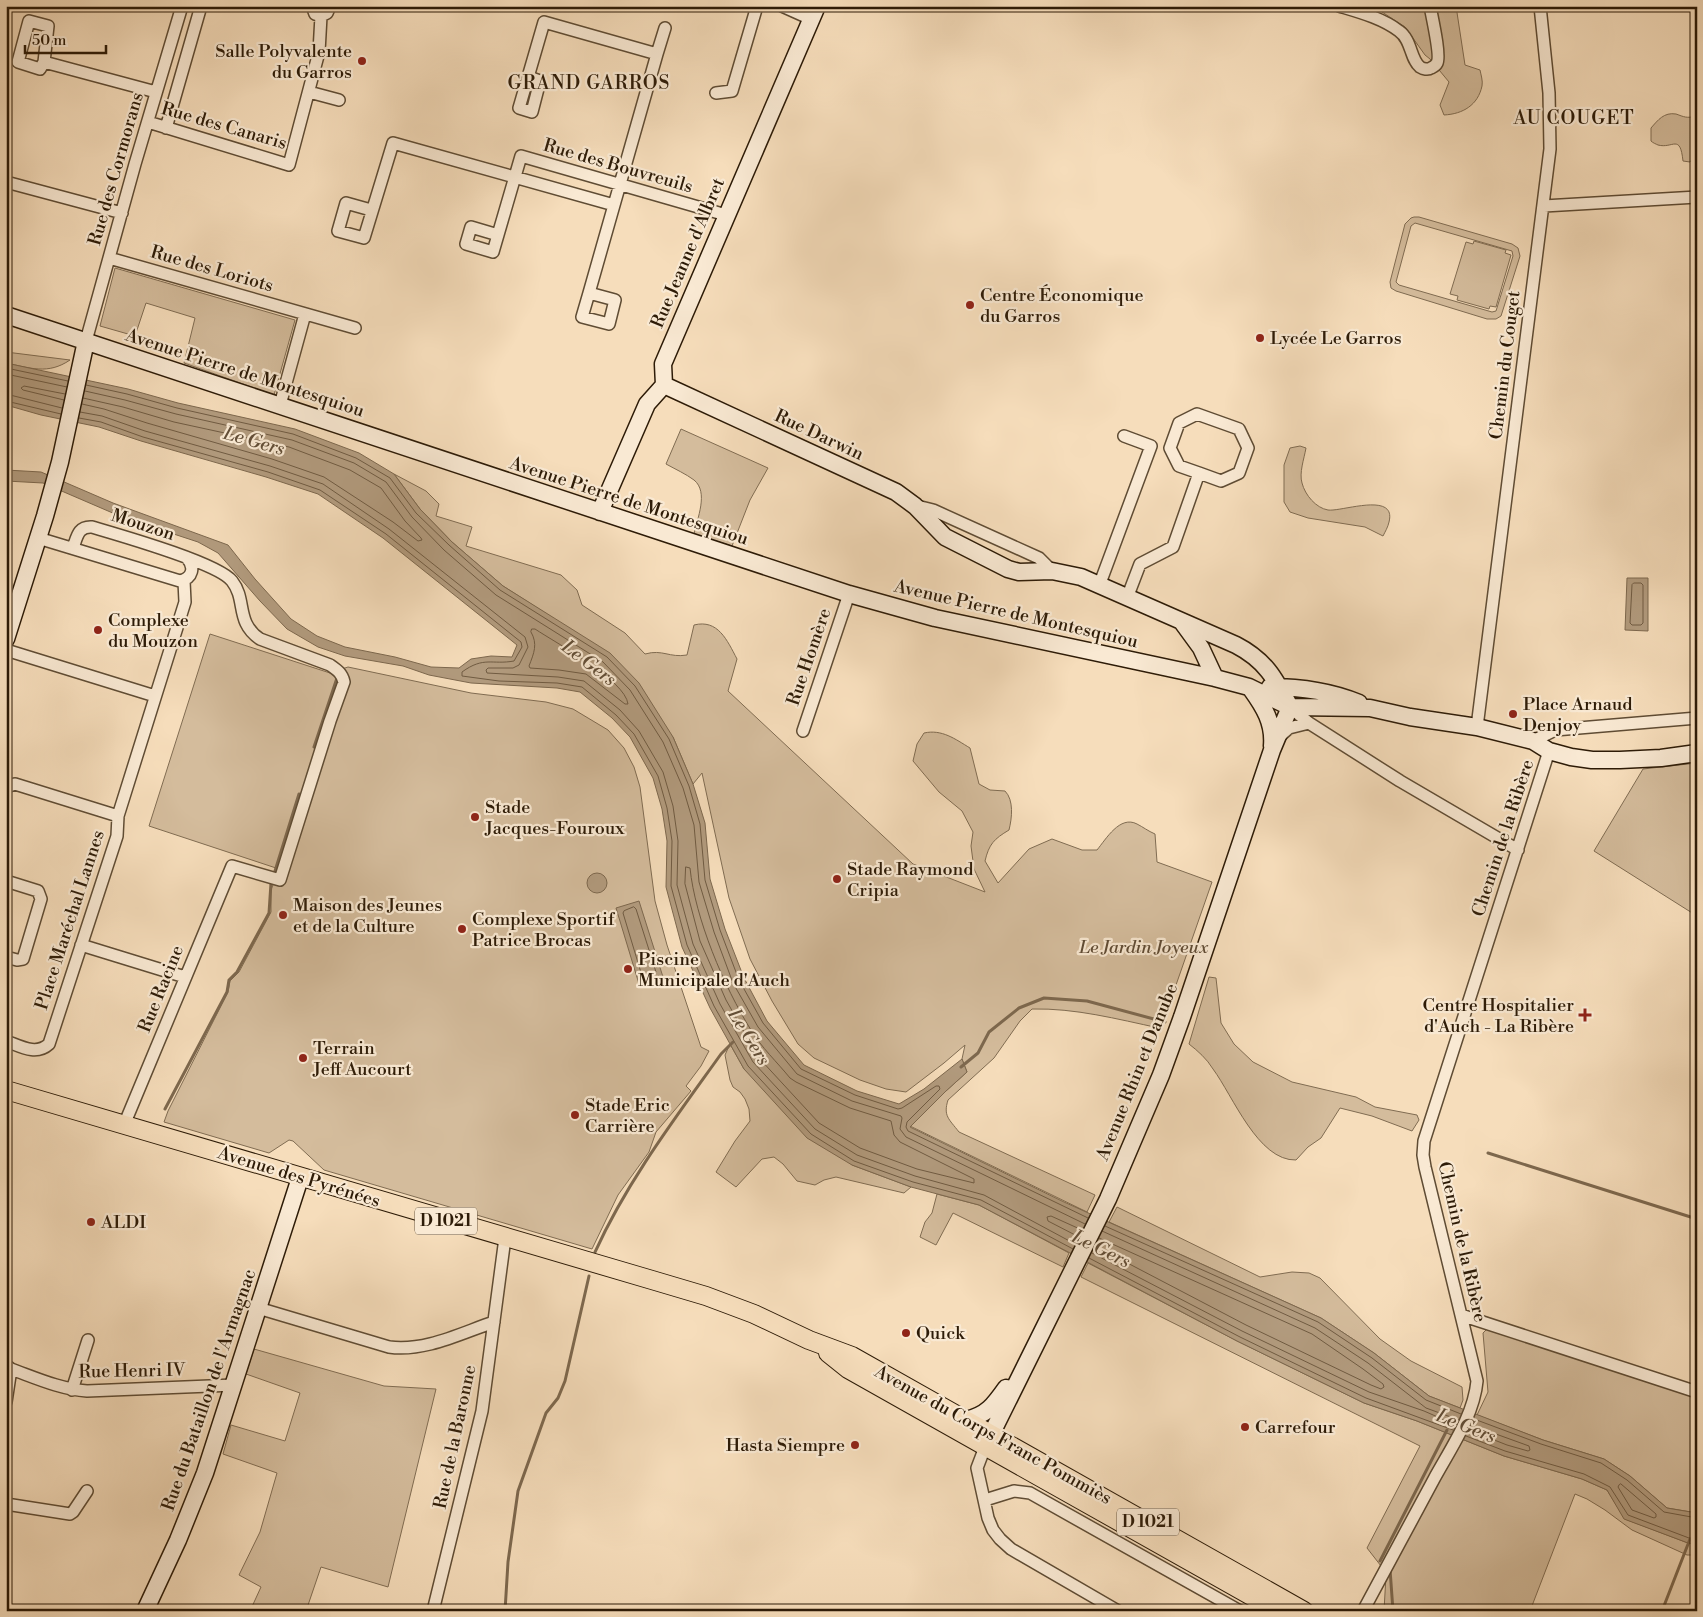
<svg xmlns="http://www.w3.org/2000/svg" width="1703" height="1617" viewBox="0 0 1703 1617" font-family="'Libre Bodoni',serif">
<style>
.green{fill:#d4bc9c;stroke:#806c52;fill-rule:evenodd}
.water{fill:#b29b7e;stroke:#7d684e}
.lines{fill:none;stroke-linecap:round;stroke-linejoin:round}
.shore{stroke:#705b42;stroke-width:1}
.stream{stroke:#7d684e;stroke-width:3}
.street-casing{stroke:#5f4c34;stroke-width:14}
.secondary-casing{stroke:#2d1b07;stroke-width:19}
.primary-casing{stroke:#2d1b07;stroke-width:20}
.street{stroke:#f9e9d3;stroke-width:11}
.secondary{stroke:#f9e9d3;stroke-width:16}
.primary{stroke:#f6ddbb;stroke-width:18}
.poi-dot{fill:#8f2418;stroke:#f9e9d3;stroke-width:2}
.labels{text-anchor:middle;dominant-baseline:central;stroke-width:4.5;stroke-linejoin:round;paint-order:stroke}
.shield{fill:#f9e9d3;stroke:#6a5944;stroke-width:1}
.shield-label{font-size:16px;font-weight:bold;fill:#2d1b07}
.poi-label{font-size:18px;fill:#2d1b07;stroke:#f9e9d3;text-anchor:start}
.street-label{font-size:18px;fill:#2d1b07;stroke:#f9e9d3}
.park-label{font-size:18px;font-style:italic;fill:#5f4b34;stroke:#f9e9d3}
.neighbourhood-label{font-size:19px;letter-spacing:1px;fill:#2d1b07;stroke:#f9e9d3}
.water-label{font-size:19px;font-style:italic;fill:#624e37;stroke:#f9e9d3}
</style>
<rect width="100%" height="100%" fill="#f6ddbb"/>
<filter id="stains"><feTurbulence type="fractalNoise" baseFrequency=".004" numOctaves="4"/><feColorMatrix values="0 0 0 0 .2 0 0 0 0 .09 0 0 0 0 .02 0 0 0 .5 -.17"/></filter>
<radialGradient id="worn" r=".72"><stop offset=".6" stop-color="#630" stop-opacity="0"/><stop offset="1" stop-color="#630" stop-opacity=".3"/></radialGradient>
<path class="green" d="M 1380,6 L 1456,6 L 1465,65 L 1480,70 C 1481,75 1483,81 1482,86 C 1478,105 1463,114 1444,115 L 1440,105 L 1449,82 L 1430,59 L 1425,55 L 1405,27 L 1382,12 Z
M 1697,109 L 1697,153 L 1690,162 L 1683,161 C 1680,133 1673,149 1658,145 C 1656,144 1653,143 1651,141 L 1651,128 C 1658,120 1664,112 1676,114 C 1682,116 1685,118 1692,117 Z
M 1414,217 L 1419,217 L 1512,244 L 1518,248 L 1520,256 L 1501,316 L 1496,319 L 1487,319 L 1396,291 L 1391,288 L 1390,282 L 1405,224 L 1411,218 ZM 1415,223 L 1512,251 L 1513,256 L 1496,311 L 1492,312 L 1399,285 L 1396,282 L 1411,226 Z
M 1474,241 L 1506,250 L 1505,253 L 1511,255 L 1496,307 L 1490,306 L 1489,309 L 1457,300 L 1458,296 L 1450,294 L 1466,242 L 1473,244 Z
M 115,268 L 295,320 L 274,395 L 184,363 L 195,318 L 146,303 L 135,336 L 100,326 Z
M 6,352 L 70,360 C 48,375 30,368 6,363 Z
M 681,429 L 768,468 L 750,500 L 732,546 L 694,534 C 697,519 709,492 694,480 C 686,474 675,469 666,464 Z
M 1300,446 L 1306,448 C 1304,459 1299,473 1302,483 C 1305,495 1316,508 1328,510 C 1341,512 1397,491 1389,522 C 1388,527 1385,532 1383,536 L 1365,527 L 1308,518 L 1290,512 L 1284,502 L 1284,465 L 1290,448 Z
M 394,474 L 426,491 L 439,504 L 436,516 L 472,527 L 466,546 L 561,575 L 577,590 L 582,605 L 625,633 L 645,654 C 663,649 669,658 687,655 L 694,625 C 718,619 727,640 737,659 L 728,691 L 913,864 L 985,892 L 974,869 L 971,846 L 973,832 L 962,811 L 939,792 L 913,761 L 917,744 L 924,733 C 942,729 955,739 970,748 L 979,784 L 990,790 L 1005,791 C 1014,800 1012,818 1009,830 C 994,839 989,844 985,861 L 998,883 L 1029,849 L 1052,839 L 1082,850 L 1097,850 C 1106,839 1120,815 1137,824 C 1143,827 1148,831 1155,834 L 1157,862 L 1212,882 L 1169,1005 L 1159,1028 C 1117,1019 1075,1008 1032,1009 L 1020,1021 L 994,1058 L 948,1100 C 943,1116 949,1119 959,1132 L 1095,1195 L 1087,1212 L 910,1126 L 946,1091 L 967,1072 L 962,1059 L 965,1045 L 944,1063 L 906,1092 L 886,1089 L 860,1080 L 814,1058 L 798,1044 L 772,1001 L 750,959 L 729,898 L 702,773 L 693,784 L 673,737 L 553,618 L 503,586 L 452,542 L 420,509 Z
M 210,634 L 330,673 L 348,667 L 471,693 L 546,702 L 573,709 L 608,730 L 624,748 L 634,767 L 640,787 L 655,901 L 667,945 L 701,1047 L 709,1051 L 701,1066 L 686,1086 L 691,1091 L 656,1132 L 649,1152 L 618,1195 L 592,1249 L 324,1170 L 293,1141 L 289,1140 L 269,1153 L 164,1122 L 168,1111 L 228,992 L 230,981 L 239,972 L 271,912 L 271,890 L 279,869 L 149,826 Z
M 1697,763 L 1697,916 L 1594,851 L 1643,769 Z
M 1209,977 L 1216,978 L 1221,1023 L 1234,1044 L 1253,1062 L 1292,1082 L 1356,1097 L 1375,1107 L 1417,1115 L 1419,1120 L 1412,1131 L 1372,1116 L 1340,1108 L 1321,1138 L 1308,1147 L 1296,1160 C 1258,1161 1233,1096 1213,1069 C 1207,1059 1198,1051 1189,1044 Z
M 730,1044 L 744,1069 L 852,1165 L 911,1187 L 904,1193 L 836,1177 L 824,1180 L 815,1185 L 797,1181 L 783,1164 L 774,1157 L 762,1159 L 736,1187 L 716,1172 L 735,1141 L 750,1121 L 749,1109 L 745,1099 L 740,1092 L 733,1087 L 730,1080 L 725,1055 Z
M 937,1194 L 979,1205 L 1069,1253 L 1063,1267 L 953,1213 L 936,1245 L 920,1237 L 925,1222 L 932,1213 Z
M 1117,1207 L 1260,1277 L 1292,1272 L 1309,1273 L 1320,1278 L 1380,1339 L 1411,1361 L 1462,1387 L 1463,1400 L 1460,1408 L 1429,1396 L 1374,1353 L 1321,1318 L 1109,1222 Z
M 1088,1263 L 1237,1341 L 1364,1403 L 1417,1421 L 1504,1456 L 1582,1479 L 1607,1490 L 1625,1519 L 1688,1543 L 1697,1544 L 1697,1555 L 1687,1555 L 1632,1530 L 1605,1510 L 1587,1499 L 1575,1494 L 1530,1611 L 1384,1611 L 1386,1575 L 1381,1566 L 1367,1548 L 1420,1446 L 1081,1277 Z
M 1487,1329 L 1697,1398 L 1697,1513 L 1667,1508 L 1630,1476 L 1604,1459 L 1543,1440 L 1477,1415 L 1488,1392 L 1483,1333 Z
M 254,1349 L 384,1386 L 436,1389 L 388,1587 L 321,1567 L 306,1611 L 250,1611 L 261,1587 L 239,1575 L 260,1532 L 277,1473 L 223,1454 L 231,1425 L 285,1441 L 300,1393 L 246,1374 Z"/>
<path class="water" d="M 6,363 L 128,389 L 178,403 L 295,429 L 359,453 L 394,474 L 420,509 L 452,542 L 503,586 L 610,653 L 639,683 L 673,737 L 693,784 L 705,823 L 710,879 L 725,929 L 744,978 L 767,1021 L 804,1065 L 857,1091 L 899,1104 L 924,1089 L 962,1059 L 967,1072 L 946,1091 L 910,1127 L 1064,1202 L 1321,1318 L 1374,1353 L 1429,1396 L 1543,1440 L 1604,1459 L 1630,1476 L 1667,1508 L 1697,1513 L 1697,1544 L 1688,1543 L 1624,1519 L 1607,1490 L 1582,1479 L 1504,1456 L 1417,1421 L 1364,1403 L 1237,1341 L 979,1205 L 911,1187 L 852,1165 L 807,1138 L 744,1069 L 710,1008 L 682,947 L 666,887 L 667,841 L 662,809 L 653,778 L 630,737 L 612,718 L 580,692 L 557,688 L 471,683 L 429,675 L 403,666 L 345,656 L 318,647 L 287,629 L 260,601 L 218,553 L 198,542 L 122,517 L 43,483 L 6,481 L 6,470 L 41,472 L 113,503 L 228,545 L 255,579 L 291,619 L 317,636 L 345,647 L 395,657 L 431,667 L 459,668 L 471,659 L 491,656 L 512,657 L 517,645 L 383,538 L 318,494 L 266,477 L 141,441 L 99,427 L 41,415 L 6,405 Z
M 1627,578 L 1648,578 L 1648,631 L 1625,630 Z
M587 883a10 10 0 1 1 20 0a10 10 0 1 1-20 0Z
M 639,901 L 663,977 L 639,984 L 616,908 Z"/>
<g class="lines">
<path class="shore" d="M 6,368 L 68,381
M 6,374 L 67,387
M 86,385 L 127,394 L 177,408 L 293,434 L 356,458 L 390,478 L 416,513 L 449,545 L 500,590 L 607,657 L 635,686 L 669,739 L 689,786 L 700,824 L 705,880 L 720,930 L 739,980 L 763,1023 L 801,1069 L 855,1095 L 898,1109 L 902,1108 L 936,1086 L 939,1086 L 940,1089 L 907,1122 L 906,1127 L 908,1131 L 1088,1218
M 85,391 L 125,400 L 176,414 L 292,440 L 354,463 L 386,482 L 412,517 L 444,550 L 496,595 L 603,662 L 630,690 L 663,742 L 683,788 L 694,825 L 699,882 L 714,932 L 733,983 L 758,1027 L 797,1074 L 852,1101 L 901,1116 L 902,1118 L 900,1129 L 906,1137 L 1085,1224
M 6,394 L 62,408
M 64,400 L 23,390 L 21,388 L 24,386 L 65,394
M 6,401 L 61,414
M 82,404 L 104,409 L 147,423 L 272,459 L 324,477 L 393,522 L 418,541 L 422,540 L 421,538 L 405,521 L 381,488 L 350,470 L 289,447 L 174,422 L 123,407 L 83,398
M 80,412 L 102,416 L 145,431 L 270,466 L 323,484 L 389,529 L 525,637 L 528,647 L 519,665 L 513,668 L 488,668 L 486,670 L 487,673 L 558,677 L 584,681 L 620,710 L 639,731 L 663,772 L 673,806 L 678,841 L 677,885 L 693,944 L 720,1004 L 753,1062 L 815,1129 L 857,1155 L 915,1176 L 984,1195 L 1075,1244
M 79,418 L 101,422 L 143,437 L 268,472 L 320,490 L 386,534 L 521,642 L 522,647 L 514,661 C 492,665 484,656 462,672 L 462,676 L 499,681 L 557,683 L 582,687 L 616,715 L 634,734 L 658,776 L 667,808 L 672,841 L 671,886 L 687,945 L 714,1006 L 748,1066 L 811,1134 L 854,1161 L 913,1182 L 981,1200 L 1073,1249
M 1634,583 L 1641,583 L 1643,585 L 1643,623 L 1641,625 L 1632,625 L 1630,623 L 1632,585 Z
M 532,629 L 535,629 C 556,643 625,680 628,704 L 625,704 L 586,674 L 559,670 L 530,668 L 529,666 C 534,653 538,644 531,632 Z
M 686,867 L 690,868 C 695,918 724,987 751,1030 C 761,1047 777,1062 790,1078 L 796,1082 L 850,1108 L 891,1121 L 894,1135 L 900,1142 L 974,1179 L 974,1183 L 917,1169 L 860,1148 L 819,1123 L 759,1058 L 726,1000 L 700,941 L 685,884 Z
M 634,907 L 636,909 L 656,972 L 654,974 L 645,977 L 642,976 L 623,913 L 624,911 Z
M 1105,1226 L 1318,1322 L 1372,1358 L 1426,1400 L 1461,1414
M 1102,1231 L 1315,1328 L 1368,1363 L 1426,1408 L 1459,1420
M 1079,1237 L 1048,1221 L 1047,1217 L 1051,1216 L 1082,1230
M 1095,1246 L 1246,1325 L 1371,1385 L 1381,1389 L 1384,1387 L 1383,1384 L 1363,1369 L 1312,1334 L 1099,1238
M 1092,1253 L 1242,1331 L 1369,1392 L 1424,1411 L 1456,1425
M 1089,1258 L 1240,1337 L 1366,1398 L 1453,1430
M 1474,1419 L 1541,1444 L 1601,1463 L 1627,1480 L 1664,1512 L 1697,1518
M 1469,1430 L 1507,1445 L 1528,1451 L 1530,1450 L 1529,1446 L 1471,1425
M 1466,1436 L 1505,1451 L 1584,1474 L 1610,1487 L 1628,1515 L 1689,1538 L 1697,1539
M 1621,1484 L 1656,1514 L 1656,1517 L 1654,1518 L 1632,1510 L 1618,1487 L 1619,1485 Z"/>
<path class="stream" d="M 314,747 L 337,678
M 275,871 L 299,794
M 961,1067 L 978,1053 L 989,1032 L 1019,1008 L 1044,998 L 1087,1001 L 1165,1022
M 165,1109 L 227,992 L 229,980 L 237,972 L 269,913 L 271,883
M 1488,1153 L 1697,1219
M 595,1252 C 628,1180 676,1117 721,1054 L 733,1042
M 1380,1561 L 1447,1430
M 1390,1569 L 1393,1611
M 505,1611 L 508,1562 L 518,1491 L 546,1413 L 558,1398 L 565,1381 L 589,1276
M 1662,1611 L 1690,1539"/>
<defs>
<path id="street" d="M 312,6 L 315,14 L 321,16 L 327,13 L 330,6
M 782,6 L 811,19
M 1339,6 C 1359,12 1382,18 1399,31 C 1412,40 1410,59 1420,67 C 1423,69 1428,70 1431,68 C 1433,67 1436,65 1437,63 C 1441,56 1432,17 1430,6
M 44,62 L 48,26 L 29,21 L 18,62 L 40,69 L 44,62 L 156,92
M 528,77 L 540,81 L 532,112 L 519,108 L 544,22 L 657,54
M 309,92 L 339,100
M 716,93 L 732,91 L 757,6
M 148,122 L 289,165 L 319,52 L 321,16
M 166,128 L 201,6
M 6,182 L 122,213
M 1544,206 L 1697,197
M 371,210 L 346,203 L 338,231 L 364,238 L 393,143 L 614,205
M 498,235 L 471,227 L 466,244 L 493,252 L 521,156 L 726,215
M 109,258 L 355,328
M 589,293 L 615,300 L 609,324 L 582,317 L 589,293 L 657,54 L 665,28
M 86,341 L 135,164 L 182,6
M 280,405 L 305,314
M 917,506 L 933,510 L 1039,558 L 1052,571
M 38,538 L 180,581 C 193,578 195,567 187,558
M 73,548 C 77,537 78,526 92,527 C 119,535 218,563 232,581 C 247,600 235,622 260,639 L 330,665 C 337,670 342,673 344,682 L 330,721 L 280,880 L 232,866 L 124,1125
M 1099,586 L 1151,446 L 1124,436
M 1127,598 L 1140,564 L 1173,547 L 1199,473 L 1221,481 L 1239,473 L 1248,448 L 1239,429 L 1197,414 L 1179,423 L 1170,448 L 1179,466 L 1199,473
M 6,650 L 155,696
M 1290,707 L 1309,723 L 1400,781 L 1518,850
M 1477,727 L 1550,149 L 1549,93 L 1540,6
M 803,731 L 849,594
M 1279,737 L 1289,728 L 1309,723
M 1533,741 L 1555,730 L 1697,718
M 6,787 L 15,784 L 118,816
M 6,881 L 38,891 L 41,899 L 23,959 L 17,960 L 6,957
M 81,945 L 185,977
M 6,1041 C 20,1046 36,1056 49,1044 L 117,836 L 118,816 L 185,602 L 184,581
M 258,1308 L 389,1347 C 425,1352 461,1333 494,1322
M 1461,1315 L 1697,1392
M 6,1365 L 11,1369 C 36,1378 60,1389 87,1391 L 234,1385
M 72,1390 L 88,1340
M 6,1402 L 11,1369
M 985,1447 L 977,1468 L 988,1518 L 993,1530 L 1000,1539 L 1011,1549 L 1118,1611
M 985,1500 L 1014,1491 L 1030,1493 L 1240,1611
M 6,1504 L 70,1514 L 73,1512 L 87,1491
M 433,1611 L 482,1411 L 505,1238
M 1363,1611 C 1387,1567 1410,1523 1434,1479 C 1451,1448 1474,1415 1477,1381 L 1425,1167 L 1423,1155 L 1424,1141 L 1549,751"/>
<path id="secondary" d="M 6,315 L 849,594 L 935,618 L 1215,678 L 1249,687 L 1290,707 L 1370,708 L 1410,717 L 1477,727 L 1533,741 L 1549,751 L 1571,757 L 1592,760 L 1620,760 L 1661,758 L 1697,753
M 664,385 L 896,492 L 915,506 L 945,537 L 1008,569 L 1019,572 L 1052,571 L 1081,577 L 1236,645 C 1265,660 1275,678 1290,707
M 600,512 L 647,404 L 664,385 L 663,364 L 817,6
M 1182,622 L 1201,648 L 1215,678
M 6,639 L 45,516 L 60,462 L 86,341
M 1270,687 C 1301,687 1330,691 1359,703
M 1251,689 C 1264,707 1274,723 1272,746
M 966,1420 C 987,1415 994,1405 1006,1388
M 985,1447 L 1108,1199 L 1161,1075 L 1182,1017 L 1272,750 L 1290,707
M 145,1611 L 178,1540 L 205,1473 L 300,1178"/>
<path id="primary" d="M 6,1090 L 652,1280 L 706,1296 L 754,1314 L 809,1340 L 852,1356 L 1304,1611
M 828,1353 L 848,1369 L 1278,1611"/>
</defs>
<use href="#street" class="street-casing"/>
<use href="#secondary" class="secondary-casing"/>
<use href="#primary" class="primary-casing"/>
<use href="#street" class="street"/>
<use href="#secondary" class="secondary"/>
<use href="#primary" class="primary"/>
</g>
<g class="poi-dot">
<circle cx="362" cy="61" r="5"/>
<circle cx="970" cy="305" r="5"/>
<circle cx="1260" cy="338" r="5"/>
<circle cx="98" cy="630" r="5"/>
<circle cx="1513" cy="714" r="5"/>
<circle cx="475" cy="817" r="5"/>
<circle cx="837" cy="879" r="5"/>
<circle cx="283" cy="915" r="5"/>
<circle cx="462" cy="929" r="5"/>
<circle cx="628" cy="969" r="5"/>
<path d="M1582.5 1007.5h5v5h5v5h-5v5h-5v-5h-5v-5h5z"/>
<circle cx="303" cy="1058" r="5"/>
<circle cx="575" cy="1115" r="5"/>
<circle cx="91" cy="1222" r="5"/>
<circle cx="906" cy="1333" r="5"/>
<circle cx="1245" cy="1427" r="5"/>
<circle cx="855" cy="1445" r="5"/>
</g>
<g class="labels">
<g class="shield">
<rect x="415" y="1207.5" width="62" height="27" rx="4"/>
<rect x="1117" y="1508.5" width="62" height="27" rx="4"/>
</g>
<g class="shield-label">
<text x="446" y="1221">D 1021</text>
<text x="1148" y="1522">D 1021</text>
</g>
<g class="poi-label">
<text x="352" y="51" text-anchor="end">Salle Polyvalente<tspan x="352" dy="21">du Garros</tspan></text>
<text x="980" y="295">Centre Économique<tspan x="980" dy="21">du Garros</tspan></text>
<text x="1270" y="338">Lycée Le Garros</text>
<text x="108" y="620">Complexe<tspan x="108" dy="21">du Mouzon</tspan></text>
<text x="1523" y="704">Place Arnaud<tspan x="1523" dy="21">Denjoy</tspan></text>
<text x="485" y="807">Stade<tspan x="485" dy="21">Jacques-Fouroux</tspan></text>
<text x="847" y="869">Stade Raymond<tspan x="847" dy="21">Cripia</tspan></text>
<text x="293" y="905">Maison des Jeunes<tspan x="293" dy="21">et de la Culture</tspan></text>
<text x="472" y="919">Complexe Sportif<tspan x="472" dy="21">Patrice Brocas</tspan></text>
<text x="638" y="959">Piscine<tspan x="638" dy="21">Municipale d'Auch</tspan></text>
<text x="1574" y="1005" text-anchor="end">Centre Hospitalier<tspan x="1574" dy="21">d'Auch - La Ribère</tspan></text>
<text x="313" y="1048">Terrain<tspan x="313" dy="21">Jeff Aucourt</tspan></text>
<text x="585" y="1105">Stade Eric<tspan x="585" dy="21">Carrière</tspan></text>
<text x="101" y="1222">ALDI</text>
<text x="916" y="1333">Quick</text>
<text x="1255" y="1427">Carrefour</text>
<text x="845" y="1445" text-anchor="end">Hasta Siempre</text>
</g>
<g class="street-label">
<text transform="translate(224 126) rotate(16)">Rue des Canaris</text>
<text transform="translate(618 166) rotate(16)">Rue des Bouvreuils</text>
<text transform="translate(116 169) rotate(-74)">Rue des Cormorans</text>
<text transform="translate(688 253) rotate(-67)">Rue Jeanne d'Albret</text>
<text transform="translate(212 269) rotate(16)">Rue des Loriots</text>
<text transform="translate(1505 365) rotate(-83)">Chemin du Couget</text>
<text transform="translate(245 373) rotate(18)">Avenue Pierre de Montesquiou</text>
<text transform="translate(819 435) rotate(25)">Rue Darwin</text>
<text transform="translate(629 501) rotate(18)">Avenue Pierre de Montesquiou</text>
<text transform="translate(143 525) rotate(18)">Mouzon</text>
<text transform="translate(1016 614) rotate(13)">Avenue Pierre de Montesquiou</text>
<text transform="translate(809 657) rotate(-71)">Rue Homère</text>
<text transform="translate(1503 838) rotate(-72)">Chemin de la Ribère</text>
<text transform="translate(70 920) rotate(-72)">Place Maréchal Lannes</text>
<text transform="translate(161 989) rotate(-68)">Rue Racine</text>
<text transform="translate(1137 1072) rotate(-68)">Avenue Rhin et Danube</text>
<text transform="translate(299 1177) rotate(17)">Avenue des Pyrénées</text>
<text transform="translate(1462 1242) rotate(77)">Chemin de la Ribère</text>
<text transform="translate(132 1371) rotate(-1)">Rue Henri IV</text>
<text transform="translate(209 1390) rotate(-71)">Rue du Bataillon de l'Armagnac</text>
<text transform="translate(993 1435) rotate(29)">Avenue du Corps Franc Pommiès</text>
<text transform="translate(455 1437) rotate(-78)">Rue de la Baronne</text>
</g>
<g class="park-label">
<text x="1144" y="947">Le Jardin Joyeux</text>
</g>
<g class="neighbourhood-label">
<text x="589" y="83">GRAND GARROS</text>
<text x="1574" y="118">AU COUGET</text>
</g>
<g class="water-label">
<text transform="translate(254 441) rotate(16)">Le Gers</text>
<text transform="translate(589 663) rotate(37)">Le Gers</text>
<text transform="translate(749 1037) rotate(58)">Le Gers</text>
<text transform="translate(1101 1249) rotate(26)">Le Gers</text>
<text transform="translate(1466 1426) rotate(22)">Le Gers</text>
</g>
</g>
<rect width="1703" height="1617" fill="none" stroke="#f6ddbb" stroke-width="25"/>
<rect x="8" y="8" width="1688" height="1602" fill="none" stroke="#2d1b07" stroke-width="2.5"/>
<rect x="12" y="12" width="1678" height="1592" fill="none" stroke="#2d1b07"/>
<path d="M25 45v8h81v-8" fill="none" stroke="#2d1b07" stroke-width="2.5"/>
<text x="32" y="45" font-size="15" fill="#2d1b07" stroke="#f9e9d3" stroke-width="4" paint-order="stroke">50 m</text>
<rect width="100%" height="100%" filter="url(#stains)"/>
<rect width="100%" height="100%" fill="url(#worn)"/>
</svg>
